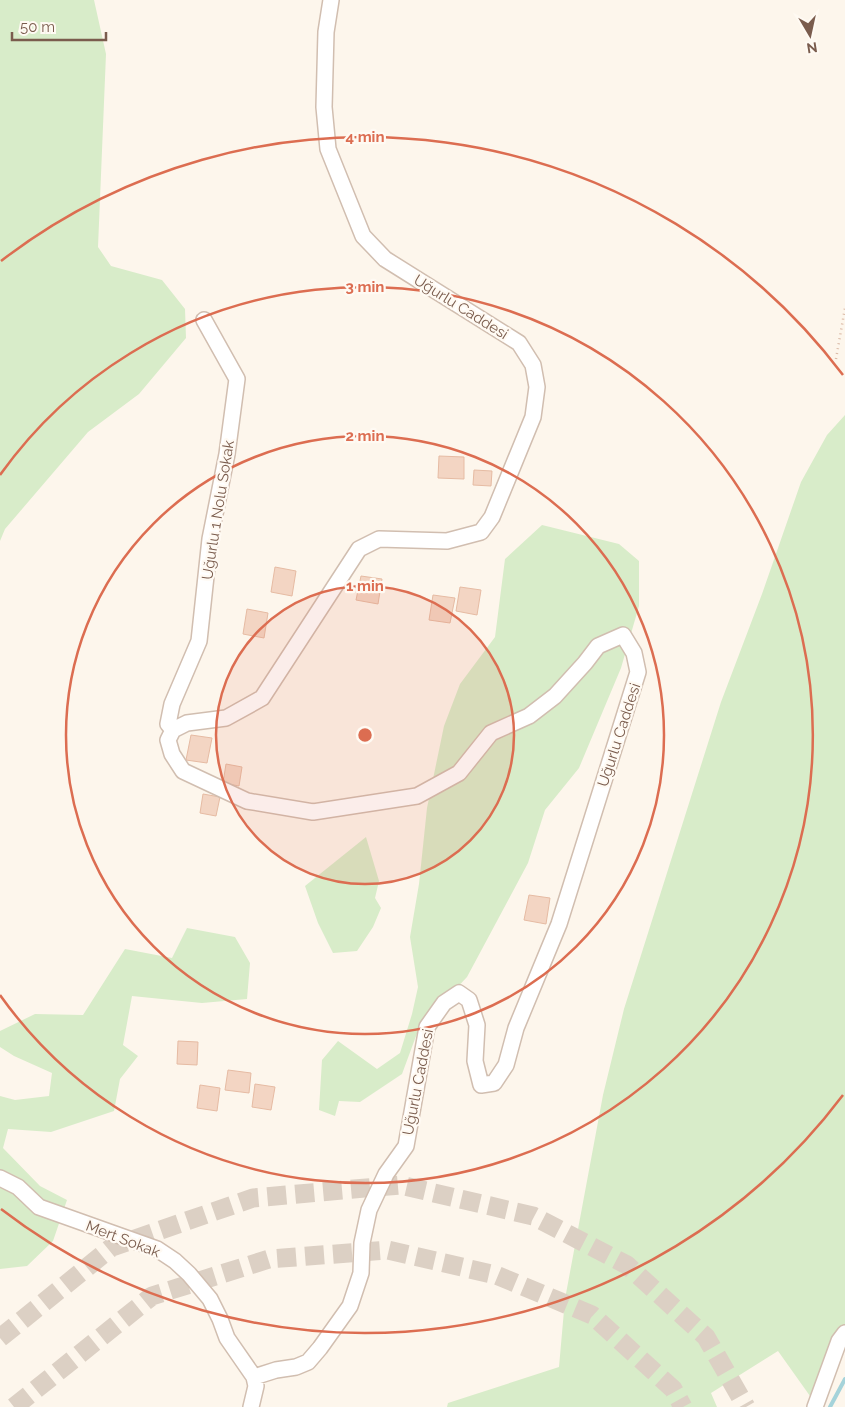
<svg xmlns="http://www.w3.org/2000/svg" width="845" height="1407" viewBox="0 0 845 1407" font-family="Raleway,sans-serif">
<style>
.green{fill:#d8ecc9}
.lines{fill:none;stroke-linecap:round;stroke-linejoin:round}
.stream{stroke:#a5d3da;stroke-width:4}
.building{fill:#f3d5c3;stroke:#e6bba3}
.major-tunnel{stroke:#dcd0c4;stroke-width:19;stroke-dasharray:19 9;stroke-linecap:butt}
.minor-casing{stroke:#d1beb0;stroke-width:18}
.path{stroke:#d9b8a5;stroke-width:2.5;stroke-dasharray:1 4;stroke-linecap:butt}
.minor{stroke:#fff;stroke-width:15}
.ring{fill:none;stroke:#dc6d51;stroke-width:2.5}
.labels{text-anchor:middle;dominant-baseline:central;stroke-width:4.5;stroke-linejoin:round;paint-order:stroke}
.street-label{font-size:15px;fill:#7a5c4d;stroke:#fffaf3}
.centre{fill:#dc6d51;stroke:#fffaf3;stroke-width:2.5}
.ring-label{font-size:15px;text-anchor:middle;font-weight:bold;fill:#dc6d51;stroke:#fffaf3;stroke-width:4.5;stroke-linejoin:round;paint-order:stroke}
</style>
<rect width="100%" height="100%" fill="#fdf6ec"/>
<path class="green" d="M 0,0 L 94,0 L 106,54 L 98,247 L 111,266 L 162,280 L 185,309 L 186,338 L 139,394 L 88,432 L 5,529 L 0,541 Z
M 845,415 L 845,1326 L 835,1341 L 810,1396 L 778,1351 L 711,1393 L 717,1407 L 447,1407 L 448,1403 L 559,1367 L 565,1299 L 603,1095 L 624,1009 L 721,702 L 762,594 L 801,482 L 827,435 Z
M 542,525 L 619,544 L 639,561 L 639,606 L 621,668 L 579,768 L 545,810 L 528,863 L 467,977 L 419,1028 L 402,1074 L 360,1102 L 339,1101 L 335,1116 L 319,1110 L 322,1060 L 338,1041 L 377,1069 L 400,1053 L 412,1014 L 418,987 L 410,937 L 419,884 L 427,808 L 444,726 L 460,684 L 495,637 L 505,559 Z
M 366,837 L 379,881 L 375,898 L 381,908 L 373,927 L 357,951 L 333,953 L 318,923 L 305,886 Z
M 187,928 L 235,937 L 250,963 L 247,999 L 202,1003 L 132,996 L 123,1045 L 138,1056 L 120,1079 L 114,1111 L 51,1132 L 8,1129 L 3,1148 L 40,1186 L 67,1200 L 53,1241 L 27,1266 L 0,1269 L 0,1096 L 15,1100 L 49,1096 L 52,1073 L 14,1056 L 0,1047 L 0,1031 L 35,1014 L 83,1015 L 125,949 L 172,958 Z"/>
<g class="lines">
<path class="stream" d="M 830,1407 L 845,1379"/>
</g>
<path class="building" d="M 439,456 L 464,457 L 464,479 L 438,478 Z
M 474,470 L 492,471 L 491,486 L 473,485 Z
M 275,567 L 296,571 L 292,596 L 271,592 Z
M 361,576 L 382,579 L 378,604 L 356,600 Z
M 460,587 L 481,590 L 477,615 L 456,611 Z
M 433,595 L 455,598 L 450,623 L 429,620 Z
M 247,609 L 268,613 L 264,638 L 243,634 Z
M 191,735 L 212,738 L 207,763 L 186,760 Z
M 226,764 L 242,767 L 239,786 L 223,783 Z
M 203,794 L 220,797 L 216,816 L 200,813 Z
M 529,895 L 550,898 L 546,924 L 524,920 Z
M 178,1041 L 198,1042 L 197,1065 L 177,1064 Z
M 228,1070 L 251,1073 L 249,1093 L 225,1090 Z
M 255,1084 L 275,1087 L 271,1110 L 252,1107 Z
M 200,1085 L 220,1088 L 217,1111 L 197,1108 Z"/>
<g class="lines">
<path class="major-tunnel" d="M 0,1338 L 112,1247 L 253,1198 L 400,1185 L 533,1216 L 627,1265 L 706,1337 L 746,1407
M 14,1407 L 152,1296 L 269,1259 L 388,1250 L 496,1275 L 592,1315 L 673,1389 L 683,1407"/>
<defs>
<path id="minor" d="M 173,730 L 168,724 L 172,704 L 199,641 L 210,539 L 227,454 L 237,379 L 204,320
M 0,1178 L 18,1187 L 39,1207 L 157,1249 L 175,1261 L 189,1274 L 210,1299 L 220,1319 L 227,1338 L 254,1377
M 251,1407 L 256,1386 L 254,1377 L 276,1370 L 296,1367 L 308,1362 L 320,1348 L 350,1306 L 361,1273 L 362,1243 L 369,1210 L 386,1174 L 406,1146 L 427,1027 L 444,1003 L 459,993 L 469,1000 L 477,1025 L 475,1061 L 481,1085 L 494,1083 L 506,1065 L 516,1028 L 559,924 L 638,672 L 634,653 L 623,635 L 598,646 L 585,663 L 555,696 L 529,716 L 491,733 L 459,773 L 417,796 L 313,812 L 247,801 L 183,771 L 172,754 L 168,740 L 173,730 L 187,723 L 226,718 L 262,698 L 359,549 L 379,539 L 447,541 L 481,532 L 492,517 L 533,417 L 537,387 L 533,365 L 519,343 L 385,259 L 363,236 L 328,149 L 324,107 L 326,32 L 331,0
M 815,1407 L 839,1341 L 845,1333"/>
</defs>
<use href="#minor" class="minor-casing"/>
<path class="path" d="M 836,359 L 845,308"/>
<use href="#minor" class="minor"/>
</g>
<circle cx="365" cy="735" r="149" fill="#dc6d51" fill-opacity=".12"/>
<g class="ring">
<circle cx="365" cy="735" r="149"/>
<circle cx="365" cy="735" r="299"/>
<path d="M0 475A448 448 0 1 1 0 995"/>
<path d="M843 1095A598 598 0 0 1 1 1209M1 261A598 598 0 0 1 843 375"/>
</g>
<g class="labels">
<g class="street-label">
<text transform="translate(461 307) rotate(32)">Uğurlu Caddesi</text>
<text transform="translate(218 510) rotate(-81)">Uğurlu 1 Nolu Sokak</text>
<text transform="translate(619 735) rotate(-72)">Uğurlu Caddesi</text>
<text transform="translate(418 1082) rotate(-79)">Uğurlu Caddesi</text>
<text transform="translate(123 1239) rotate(21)">Mert Sokak</text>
</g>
</g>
<circle cx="365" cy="735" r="8" class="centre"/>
<g class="ring-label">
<text x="365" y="142">4 min</text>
<text x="365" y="292">3 min</text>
<text x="365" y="441">2 min</text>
<text x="365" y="591">1 min</text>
</g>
<g transform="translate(810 35) rotate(171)" stroke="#fffaf3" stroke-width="4" paint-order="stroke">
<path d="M0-4L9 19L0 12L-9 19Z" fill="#7a5c4d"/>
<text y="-8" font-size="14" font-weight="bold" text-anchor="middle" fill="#7a5c4d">N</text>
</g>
<path d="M12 32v8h94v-8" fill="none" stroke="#7a5c4d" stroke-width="2.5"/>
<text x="20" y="32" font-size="15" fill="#7a5c4d" stroke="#fffaf3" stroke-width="4" paint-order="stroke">50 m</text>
</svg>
